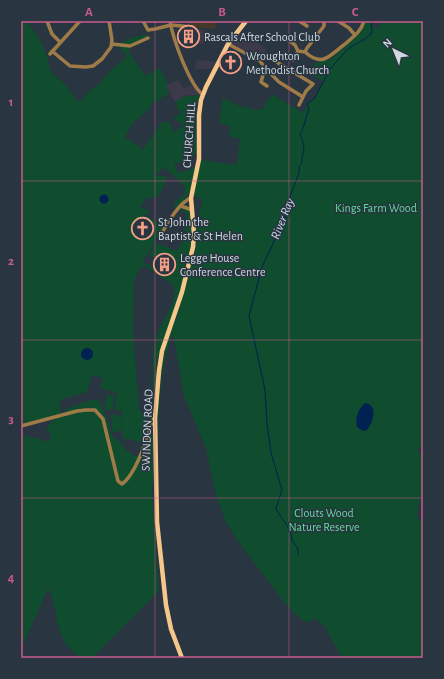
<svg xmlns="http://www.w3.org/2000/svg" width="444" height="679" viewBox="0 0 444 679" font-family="'Alegreya Sans',sans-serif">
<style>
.commercial{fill:#3c394a}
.education{fill:#46392a}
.green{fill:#104c2e;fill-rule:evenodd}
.water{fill:#002252}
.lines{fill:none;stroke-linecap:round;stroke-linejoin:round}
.stream{stroke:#002252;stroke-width:1}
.minor{stroke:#9f7b48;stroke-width:3.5}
.major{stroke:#f5c78b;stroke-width:4.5}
.grid{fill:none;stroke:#c75b8a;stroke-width:1;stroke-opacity:0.55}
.labels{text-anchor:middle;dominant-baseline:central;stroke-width:3;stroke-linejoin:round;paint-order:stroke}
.poi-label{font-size:12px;fill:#d0d8e0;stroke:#293541;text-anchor:start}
.street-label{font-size:12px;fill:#d0d8e0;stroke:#293541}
.park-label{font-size:12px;fill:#5ede99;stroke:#293541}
.water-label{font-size:13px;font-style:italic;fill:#cbd8eb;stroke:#293541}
.neatline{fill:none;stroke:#c75b8a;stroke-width:1.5}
.grid-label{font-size:13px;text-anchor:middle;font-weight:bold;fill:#c75b8a}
</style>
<rect width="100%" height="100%" fill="#293541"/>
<path class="commercial" d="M 182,28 L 205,30 L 203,44 L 180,41 Z
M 240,32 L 267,49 L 264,53 L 262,53 L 259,59 L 231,45 Z
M 199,60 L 208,61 L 216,62 L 212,69 L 195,69 L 196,61 Z
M 178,80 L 184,88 L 194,84 L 199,95 L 185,96 L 175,102 L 166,86 Z"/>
<path class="education" d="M 189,21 L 216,21 L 215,29 L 189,27 Z"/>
<path class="green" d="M 21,21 L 27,21 L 40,40 L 48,58 L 47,59 L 52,74 L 62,81 L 79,102 L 82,100 L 87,93 L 99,84 L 104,77 L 127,56 L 119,47 L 129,47 L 130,50 L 128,52 L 130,53 L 145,76 L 160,68 L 168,85 L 166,86 L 169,93 L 159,100 L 158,102 L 155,100 L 147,111 L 133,123 L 125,137 L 143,149 L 161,123 L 168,121 L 174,132 L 183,126 L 181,123 L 173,119 L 180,113 L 180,111 L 177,109 L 177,105 L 175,102 L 185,96 L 200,95 L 195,111 L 196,153 L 174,165 L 178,172 L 182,172 L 192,169 L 195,167 L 191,191 L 180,204 L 183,208 L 190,212 L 197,224 L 202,200 L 193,195 L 201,160 L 237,165 L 240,139 L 228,136 L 231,127 L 219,122 L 223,98 L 244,108 L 246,106 L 257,111 L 259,108 L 263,110 L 267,101 L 273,95 L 302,112 L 304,111 L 307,106 L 306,104 L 314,99 L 323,81 L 301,68 L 300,67 L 301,65 L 310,70 L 312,66 L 315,65 L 317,62 L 325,59 L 330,61 L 342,48 L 345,50 L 343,47 L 360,33 L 365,21 L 372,21 L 372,24 L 378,29 L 382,21 L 423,21 L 423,446 L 418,449 L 420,454 L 423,455 L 423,486 L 417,515 L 419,519 L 423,522 L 423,658 L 342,658 L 325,627 L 315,618 L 307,623 L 295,614 L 283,601 L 237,540 L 225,520 L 215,492 L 206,448 L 184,396 L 173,334 C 156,376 158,437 158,482 C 158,460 155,438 156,417 C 157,384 163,351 175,320 L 176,320 L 195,251 L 191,249 L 185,277 L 172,319 L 157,361 L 154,421 L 150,432 L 154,434 L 154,480 L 152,489 L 159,591 L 92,658 C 89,658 85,659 82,658 C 80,657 77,654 75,653 C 53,636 59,608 48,588 L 21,650 L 21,434 L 49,442 L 51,432 L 45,430 L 52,421 L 65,413 L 65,410 C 73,406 88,399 97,400 L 100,402 L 109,423 L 111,435 L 119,441 L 124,448 L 133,455 L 142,457 L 145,449 L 140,449 L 143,441 L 138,442 L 127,438 L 124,441 L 121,424 L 121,431 L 112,432 L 111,415 L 120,415 L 121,421 L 122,410 L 114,411 L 117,393 L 100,388 L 103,378 L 92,375 L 87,392 L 60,400 L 61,415 L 29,425 L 21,422 ZM 167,168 L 168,171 L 185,187 L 184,194 C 180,198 173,202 174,207 L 185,212 L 187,215 L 185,221 L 185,234 L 177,251 L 156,243 L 149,255 L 174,269 L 171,275 C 163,275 159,272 152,268 L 153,266 L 142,263 L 164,226 L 144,215 L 150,214 L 149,211 L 140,207 L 146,198 L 158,197 L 168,177 L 156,175 L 161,170 ZM 145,266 L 174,286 C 177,303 164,317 158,332 C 157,336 156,340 155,344 C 149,369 157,397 149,421 L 139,409 L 133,332 L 134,280 L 140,268 Z
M 142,35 L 147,35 L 147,37 L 131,44 L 121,43 L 133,37 Z
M 107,394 L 114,396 L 112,410 L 104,409 Z"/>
<path class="water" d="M99.5 199a4.5 4.5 0 1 1 9 0a4.5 4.5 0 1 1-9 0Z
M81 354a6 6 0 1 1 12 0a6 6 0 1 1-12 0Z
M 365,403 C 379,405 373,422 367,430 L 363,431 L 357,427 C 355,418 358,409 365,403 Z"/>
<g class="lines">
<path class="stream" d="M 298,555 L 298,549 L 292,540 L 290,530 L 277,511 L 276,508 L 282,490 L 271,453 L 267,423 L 265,390 L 249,316 L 262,267 L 285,218 L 289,199 L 299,173 L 299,166 L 302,163 C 301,157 303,155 304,150 C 304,145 302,138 300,134 C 305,127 305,117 309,110 L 307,104 L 314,99 L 330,69 L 345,52 L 349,48 L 365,39 L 371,34 L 372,32 L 371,21"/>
<path class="minor" d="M 47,21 L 52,34 L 60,42
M 143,21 L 148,30 L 155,29 L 171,25 L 192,27
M 170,21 C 173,39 189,84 203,95
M 299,21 L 307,26
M 338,21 L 349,28 L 355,35
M 286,38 L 295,45 L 298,51
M 112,44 L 130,46 L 148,38
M 228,44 L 260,61
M 52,51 L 70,66 L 86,67 L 93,66 L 102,59 L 111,47 L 112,40 L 109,21
M 305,52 C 323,68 330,55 345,44 C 353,37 361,32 364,21
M 50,54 L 80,21
M 293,60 L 298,51 L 305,52 L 307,48 L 324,26 L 324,21
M 265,68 L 279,82 L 303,97
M 267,86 L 261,82 L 265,68 L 260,61 L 265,55 L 313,84 L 306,91 L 299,105
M 181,206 L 192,210
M 162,233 C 167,223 180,202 191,198
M 21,426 L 77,411 L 86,410 L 95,410 L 103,419 L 118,481 L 122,484 C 137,474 148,434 154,417"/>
<path class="major" d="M 182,658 L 171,629 L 166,605 L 157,522 L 155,418 L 159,371 L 162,351 L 182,292 L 193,247 L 194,234 L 191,198 L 199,159 L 199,115 L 201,100 L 206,87 L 228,44 L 246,21"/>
</g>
<path class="grid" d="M 155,21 L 155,658M 289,21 L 289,658M 21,181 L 423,181M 21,340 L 423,340M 21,498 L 423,498"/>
<defs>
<symbol id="building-ring" viewBox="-11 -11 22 22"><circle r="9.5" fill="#293541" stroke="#f49e86" stroke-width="1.5"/><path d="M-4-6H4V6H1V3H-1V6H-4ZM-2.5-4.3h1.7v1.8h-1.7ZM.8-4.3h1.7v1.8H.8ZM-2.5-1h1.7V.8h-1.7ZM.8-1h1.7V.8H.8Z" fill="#f49e86"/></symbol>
<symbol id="church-ring" viewBox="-11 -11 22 22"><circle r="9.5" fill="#293541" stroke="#f49e86" stroke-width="1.5"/><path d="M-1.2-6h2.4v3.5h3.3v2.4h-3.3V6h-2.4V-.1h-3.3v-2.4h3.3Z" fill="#f49e86"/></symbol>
</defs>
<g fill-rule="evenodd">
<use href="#building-ring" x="176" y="24" width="25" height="25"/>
<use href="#church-ring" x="218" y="50" width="25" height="25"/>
<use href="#church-ring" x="130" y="216" width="25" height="25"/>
<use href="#building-ring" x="152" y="252" width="25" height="25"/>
</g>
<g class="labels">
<g class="poi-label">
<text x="204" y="37">Rascals After School Club</text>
<text x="246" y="56">Wroughton<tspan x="246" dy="14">Methodist Church</tspan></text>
<text x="158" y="222">St John the<tspan x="158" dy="14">Baptist &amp; St Helen</tspan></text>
<text x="180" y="258">Legge House<tspan x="180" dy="14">Conference Centre</tspan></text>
</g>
<g class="street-label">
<text transform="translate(189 135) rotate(-86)">CHURCH HILL</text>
<text transform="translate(147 430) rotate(-88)">SWINDON ROAD</text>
</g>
<g class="park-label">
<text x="376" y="208">Kings Farm Wood</text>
<text x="324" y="513">Clouts Wood<tspan x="324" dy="14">Nature Reserve</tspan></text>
</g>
<g class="water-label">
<text transform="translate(283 219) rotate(-68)">River Ray</text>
</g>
</g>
<rect width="444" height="679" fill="none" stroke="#293541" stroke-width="44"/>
<g transform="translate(394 50) rotate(317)" stroke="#293541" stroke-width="3" paint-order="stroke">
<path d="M0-3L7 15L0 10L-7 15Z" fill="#d0d8e0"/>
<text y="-6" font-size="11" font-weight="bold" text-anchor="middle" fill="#d0d8e0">N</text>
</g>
<rect x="22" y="22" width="400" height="635" class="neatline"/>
<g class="grid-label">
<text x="89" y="16">A</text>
<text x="222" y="16">B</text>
<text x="355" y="16">C</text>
<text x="11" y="106">1</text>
<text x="11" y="265">2</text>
<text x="11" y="423">3</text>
<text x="11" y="582">4</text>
</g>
</svg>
